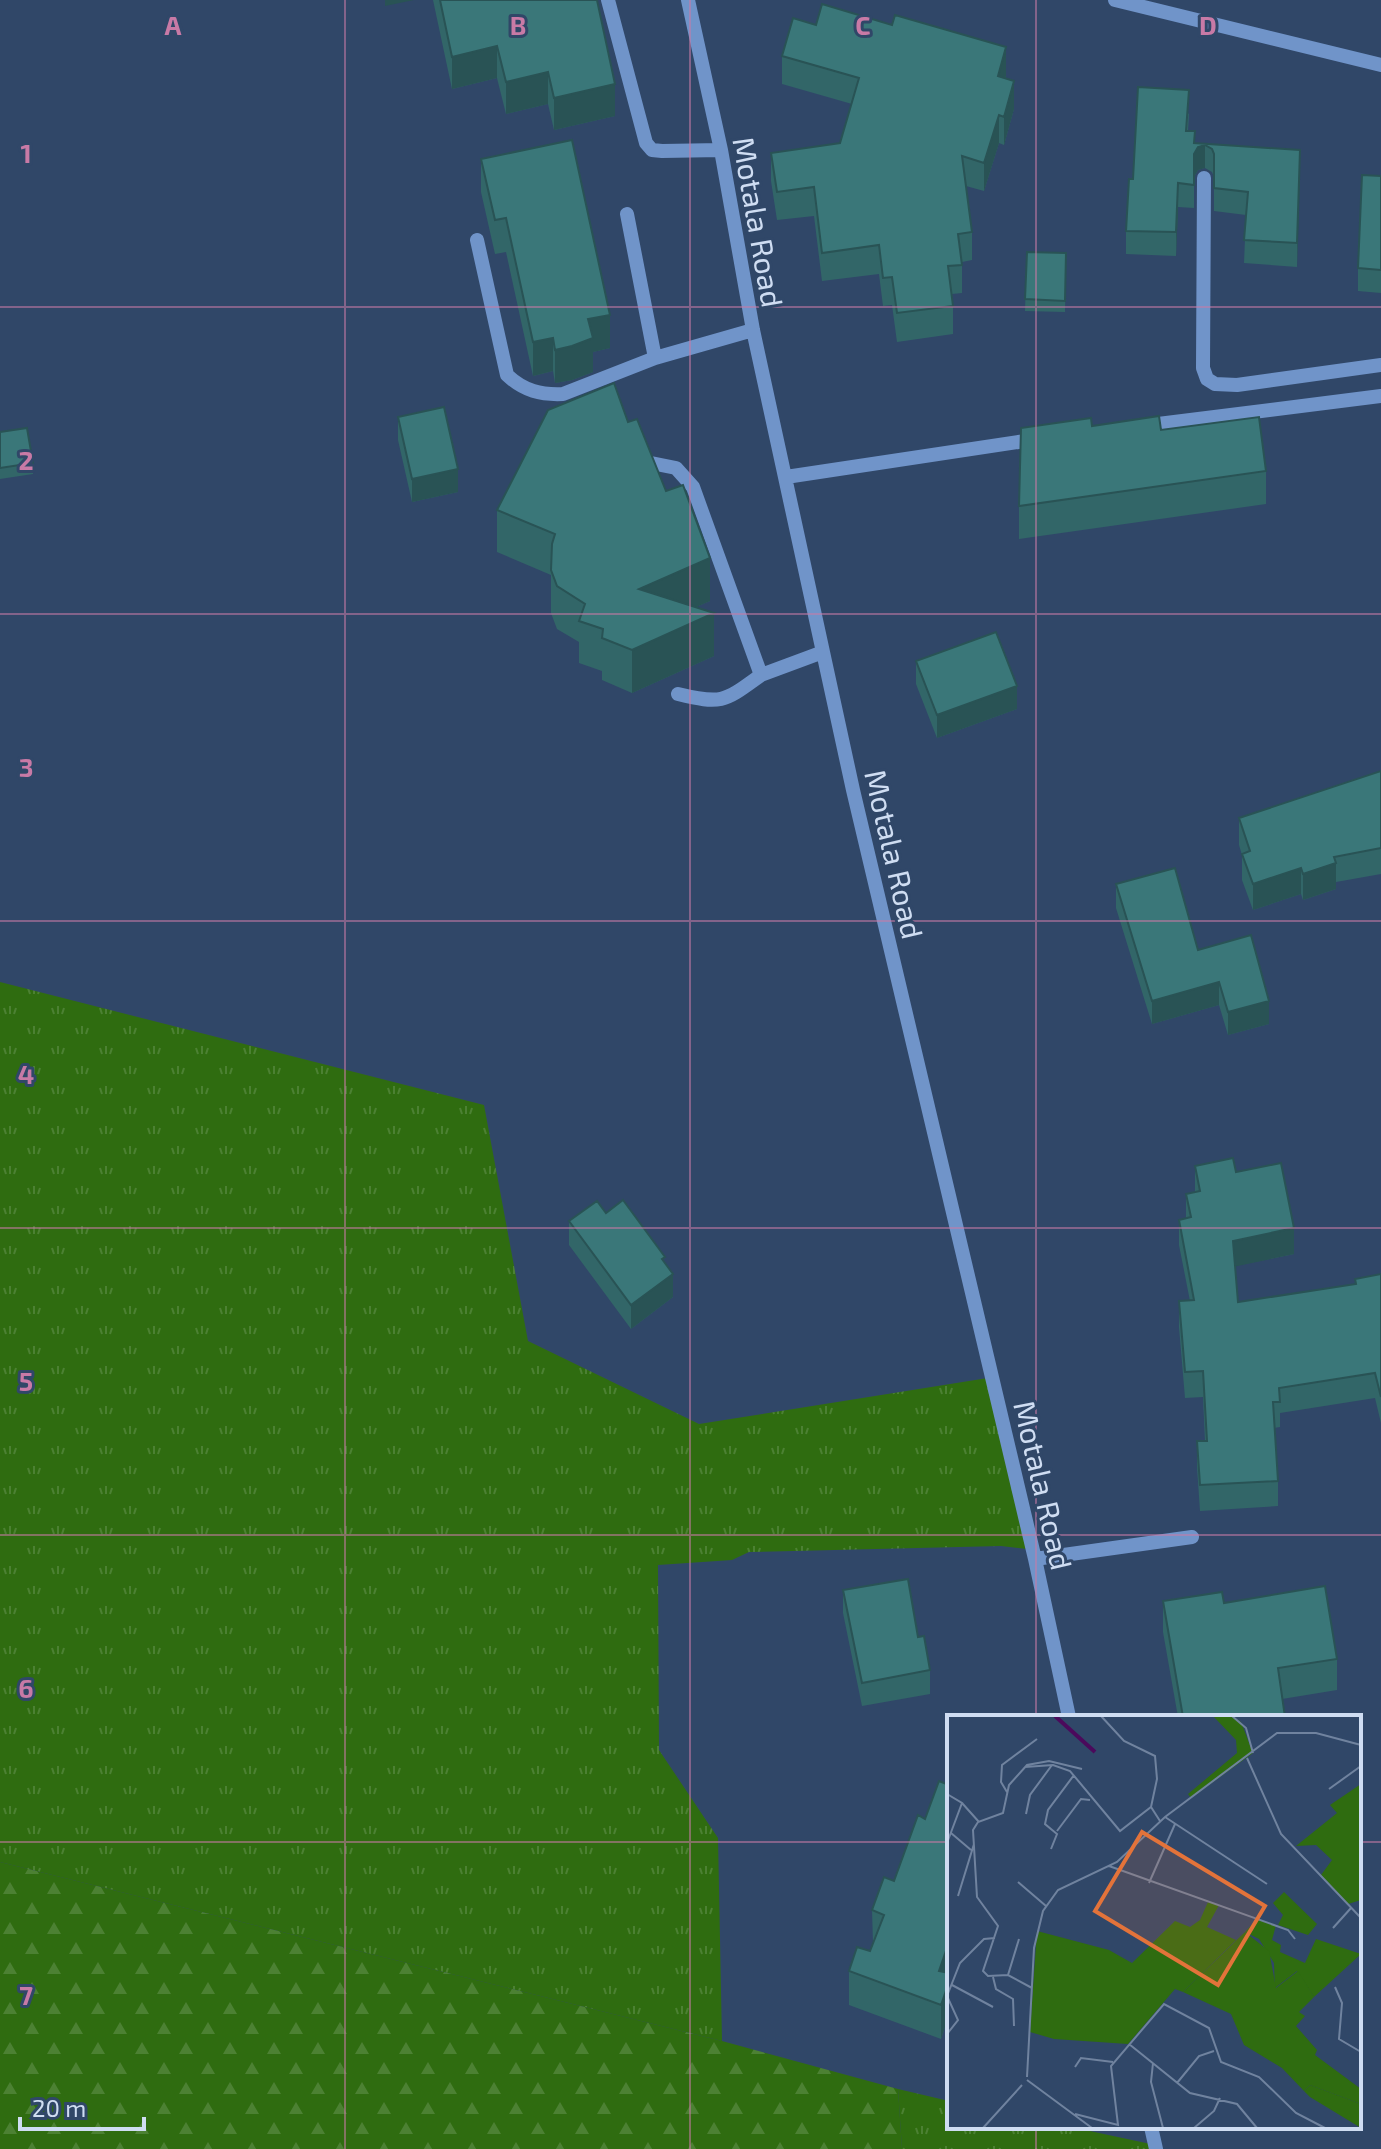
<svg xmlns="http://www.w3.org/2000/svg" width="1381" height="2149" viewBox="0 0 1381 2149" font-family="'Exo 2',sans-serif">
<style>
.grass{fill:url(#grass-tufts)}
.forest{fill:url(#forest-firs)}
.lines{fill:none;stroke-linecap:round;stroke-linejoin:round}
.minor{stroke:#7094c9;stroke-width:14}
.wall{fill:#326668}
.shaded-wall{fill:#295355}
.building{fill:#3a7779;stroke:#295355;stroke-width:2}
.grid{fill:none;stroke:#c87aa6;stroke-width:2;stroke-opacity:0.55}
.labels{text-anchor:middle;dominant-baseline:central;stroke-width:6;stroke-linejoin:round;paint-order:stroke}
.street-label{font-size:30px;fill:#cfddf2;stroke:#304768}
.inset-river{fill:none;stroke:#4b0a5c;stroke-width:4}
.inset-road{fill:none;stroke:#70839f;stroke-width:2}
.view{fill:#e3733a;fill-opacity:0.15;stroke:#e3733a;stroke-width:4}
.inset-edge{fill:none;stroke:#cfddf2;stroke-width:4}
.grid-label{font-size:26px;text-anchor:middle;font-weight:bold;fill:#c87aa6;stroke:#304768;stroke-width:6;stroke-linejoin:round;paint-order:stroke}
</style>
<defs>
<pattern id="grass-tufts" width="24" height="20" patternUnits="userSpaceOnUse" patternTransform="scale(2)"><rect width="24" height="20" fill="#2f6c10"/><path d="M3 7l-1-3M5 7V3M7 7l1-3M15 17l-1-3M17 17v-4M19 17l1-3" fill="none" stroke="#4c8133"/></pattern>
<pattern id="forest-firs" width="22" height="20" patternUnits="userSpaceOnUse" patternTransform="scale(2)"><rect width="22" height="20" fill="#2f6c10"/><path d="M5 1l3.5 6h-7zM16 11l3.5 6h-7z" fill="#4c8133"/></pattern>
</defs>
<rect width="100%" height="100%" fill="#304768"/>
<path class="grass" d="M 0,982 L 484,1105 L 528,1341 L 699,1424 L 994,1377 L 1036,1550 L 1001,1546 L 749,1552 L 732,1560 L 658,1565 L 659,1750 L 718,1838 L 722,2041 L 0,1862 Z
M 898,2089 L 949,2101 L 949,2127 L 1071,2127 L 1160,2146 L 1160,2149 L 902,2149 Z"/>
<path class="forest" d="M 0,1862 L 722,2041 L 898,2089 L 902,2149 L 0,2149 Z"/>
<g class="lines">
<path class="minor" d="M 608,0 L 646,143 L 652,150 L 662,151 L 721,150
M 688,0 L 721,150 L 753,330 L 853,790 L 1035,1559 L 1069,1717
M 1115,0 L 1381,65
M 1204,178 L 1203,368 L 1207,379 L 1215,384 L 1237,385 L 1381,365
M 627,214 L 655,358 L 753,330
M 477,240 L 507,375 C 524,391 541,395 563,394 L 655,358
M 1142,426 L 1381,396
M 651,463 L 676,468 L 693,487 L 761,675 L 823,652
M 786,477 L 1038,439
M 678,694 C 723,705 725,701 761,675
M 1035,1559 L 1192,1537
M 1151,2127 L 1156,2149"/>
</g>
<path class="wall" d="M 433,0 L 597,0 L 615,116 L 554,130 L 548,104 L 506,114 L 497,78 L 452,89 Z
M 782,56 L 1006,76 L 1006,78 L 1014,109 L 1004,145 L 999,143 L 984,191 L 966,186 L 972,232 L 972,260 L 962,262 L 962,293 L 952,294 L 953,306 L 953,334 L 897,342 L 892,305 L 883,306 L 879,274 L 822,281 L 814,216 L 777,220 L 771,181 L 771,153 L 840,143 L 852,104 L 782,84 Z
M 1189,113 L 1188,131 L 1195,143 L 1300,150 L 1297,267 L 1244,263 L 1246,215 L 1214,211 L 1214,177 L 1212,172 L 1205,168 L 1198,170 L 1194,177 L 1194,208 L 1178,207 L 1176,256 L 1126,254 L 1126,231 L 1133,179 Z
M 481,159 L 610,348 L 593,352 L 593,372 L 572,380 L 555,383 L 553,371 L 533,376 L 506,252 L 495,254 L 481,192 Z
M 1381,176 L 1381,293 L 1358,291 L 1358,268 Z
M 1027,252 L 1066,253 L 1065,312 L 1025,311 Z
M 398,417 L 458,492 L 412,502 L 398,440 Z
M 628,422 L 710,601 L 696,607 L 714,656 L 632,693 L 602,680 L 602,671 L 579,663 L 579,642 L 557,629 L 551,613 L 551,575 L 497,552 L 497,510 Z
M 1092,426 L 1266,471 L 1266,504 L 1019,539 L 1019,506 Z
M 0,432 L 33,463 L 33,474 L 0,479 Z
M 916,661 L 1017,709 L 937,738 L 916,684 Z
M 1381,771 L 1381,874 L 1336,882 L 1336,889 L 1303,900 L 1301,894 L 1253,910 L 1242,880 L 1242,855 L 1239,845 L 1239,818 Z
M 1116,884 L 1198,950 L 1269,1024 L 1228,1035 L 1219,1005 L 1152,1024 L 1116,908 Z
M 1195,1166 L 1236,1172 L 1294,1254 L 1235,1266 L 1238,1302 L 1355,1284 L 1355,1279 L 1381,1274 L 1381,1423 L 1375,1398 L 1280,1413 L 1280,1427 L 1274,1428 L 1278,1481 L 1278,1506 L 1200,1511 L 1197,1467 L 1197,1441 L 1205,1441 L 1203,1397 L 1185,1398 L 1179,1327 L 1179,1301 L 1190,1301 L 1179,1245 L 1179,1220 L 1186,1218 L 1186,1194 L 1195,1192 Z
M 569,1221 L 665,1263 L 673,1297 L 631,1329 L 569,1245 Z
M 843,1590 L 918,1637 L 930,1670 L 930,1694 L 862,1706 L 843,1613 Z
M 1163,1601 L 1224,1603 L 1337,1659 L 1337,1690 L 1282,1699 L 1285,1717 L 1178,1717 L 1163,1632 Z
M 949,1785 L 949,2015 L 941,2039 L 849,2005 L 849,1971 L 870,1951 L 873,1944 L 872,1910 L 894,1881 L 925,1819 Z"/>
<path class="shaded-wall" d="M 385,0 L 414,0 L 385,6 Z
M 497,46 L 497,78 L 452,89 L 452,57 Z
M 1006,47 L 1006,76 L 998,104 L 998,76 Z
M 548,72 L 548,104 L 506,114 L 506,82 Z
M 1014,81 L 1014,109 L 1004,145 L 1004,117 Z
M 615,84 L 615,116 L 554,130 L 554,98 Z
M 999,115 L 999,143 L 984,191 L 984,163 Z
M 1205,145 L 1205,168 L 1198,170 L 1194,177 L 1194,208 L 1194,185 L 1195,153 L 1198,147 Z
M 1300,150 L 1300,173 L 1297,267 L 1297,243 Z
M 1178,183 L 1178,207 L 1176,256 L 1176,232 Z
M 610,315 L 610,348 L 593,352 L 593,372 L 572,380 L 555,383 L 555,350 L 588,319 Z
M 553,338 L 553,371 L 533,376 L 533,342 Z
M 458,469 L 458,492 L 412,502 L 412,479 Z
M 710,558 L 710,601 L 639,632 L 639,589 Z
M 714,613 L 714,656 L 632,693 L 632,650 Z
M 1017,686 L 1017,709 L 937,738 L 937,715 Z
M 1336,863 L 1336,889 L 1303,900 L 1303,874 Z
M 1301,868 L 1301,894 L 1253,910 L 1253,884 Z
M 1219,982 L 1219,1005 L 1152,1024 L 1152,1001 Z
M 1269,1001 L 1269,1024 L 1228,1035 L 1228,1012 Z
M 1294,1228 L 1294,1254 L 1233,1267 L 1233,1241 Z
M 673,1274 L 673,1297 L 631,1329 L 631,1305 Z
M 949,1942 L 949,1975 L 939,1971 Z
M 949,1982 L 949,2015 L 941,2039 L 941,2005 Z"/>
<path class="building" d="M 440,0 L 597,0 L 615,84 L 554,98 L 548,72 L 506,82 L 497,46 L 452,57 Z
M 822,4 L 892,25 L 895,15 L 1006,47 L 998,76 L 1014,81 L 1004,117 L 999,115 L 984,163 L 962,156 L 972,232 L 958,234 L 962,265 L 948,266 L 953,306 L 897,313 L 892,277 L 883,278 L 879,245 L 822,253 L 814,187 L 777,192 L 771,153 L 840,143 L 859,78 L 782,56 L 793,18 L 816,25 Z
M 1138,87 L 1189,90 L 1186,131 L 1195,131 L 1194,143 L 1300,150 L 1297,243 L 1244,240 L 1248,192 L 1214,188 L 1214,154 L 1212,149 L 1205,145 L 1198,147 L 1194,154 L 1194,185 L 1178,183 L 1176,232 L 1126,231 L 1129,179 L 1133,179 Z
M 572,140 L 610,315 L 588,319 L 593,338 L 572,346 L 555,350 L 553,338 L 533,342 L 506,218 L 495,220 L 481,159 Z
M 1362,175 L 1381,176 L 1381,270 L 1358,268 Z
M 1027,252 L 1066,253 L 1065,301 L 1025,299 Z
M 614,383 L 628,422 L 637,419 L 666,491 L 683,485 L 710,558 L 639,589 L 714,613 L 632,650 L 602,638 L 603,629 L 579,621 L 585,604 L 557,586 L 551,570 L 552,544 L 555,534 L 497,510 L 548,410 Z
M 444,407 L 458,469 L 412,479 L 398,417 Z
M 1159,416 L 1161,430 L 1259,417 L 1266,471 L 1019,506 L 1021,428 L 1091,418 L 1092,426 Z
M 27,428 L 33,463 L 0,468 L 0,432 Z
M 996,632 L 1017,686 L 937,715 L 916,661 Z
M 1381,771 L 1381,848 L 1334,857 L 1336,863 L 1303,874 L 1301,868 L 1253,884 L 1242,854 L 1250,851 L 1239,818 Z
M 1175,868 L 1198,950 L 1251,935 L 1269,1001 L 1228,1012 L 1219,982 L 1152,1001 L 1116,884 Z
M 1233,1158 L 1236,1172 L 1281,1163 L 1294,1228 L 1233,1241 L 1238,1302 L 1356,1284 L 1355,1279 L 1381,1274 L 1381,1397 L 1375,1373 L 1279,1388 L 1280,1402 L 1273,1402 L 1278,1481 L 1200,1485 L 1197,1441 L 1207,1441 L 1203,1371 L 1185,1372 L 1179,1301 L 1194,1300 L 1179,1220 L 1191,1217 L 1186,1194 L 1200,1191 L 1195,1166 Z
M 623,1200 L 665,1257 L 662,1259 L 673,1274 L 631,1305 L 569,1221 L 597,1201 L 606,1213 Z
M 908,1579 L 918,1637 L 924,1636 L 930,1670 L 862,1683 L 843,1590 Z
M 1325,1586 L 1337,1659 L 1278,1668 L 1285,1717 L 1183,1717 L 1163,1601 L 1222,1592 L 1224,1603 Z
M 939,1781 L 949,1785 L 949,1942 L 939,1971 L 949,1973 L 949,1982 L 941,2005 L 849,1971 L 857,1947 L 870,1951 L 884,1915 L 872,1910 L 884,1877 L 894,1881 L 918,1815 L 925,1819 Z"/>
<path class="grid" d="M 345,0 L 345,2149M 690,0 L 690,2149M 1036,0 L 1036,1717M 0,307 L 1381,307M 0,614 L 1381,614M 0,921 L 1381,921M 0,1228 L 1381,1228M 0,1535 L 1381,1535M 0,1842 L 949,1842M 1359,1842 L 1381,1842M 1036,2127 L 1036,2149"/>
<g class="labels">
<g class="street-label">
<text transform="translate(759 222) rotate(80)">Motala Road</text>
<text transform="translate(895 854) rotate(77)">Motala Road</text>
<text transform="translate(1044 1485) rotate(77)">Motala Road</text>
</g>
</g>
<g transform="translate(947 1715)">
<rect width="414" height="414" fill="#304768"/>
<path d="M 285,1 L 294,7 L 306,38 L 244,83 L 241,79 L 290,38 L 289,25 L 267,2 ZM 414,69 L 414,185 L 401,189 L 374,160 L 385,145 L 369,130 L 349,131 L 390,98 L 383,90 ZM 337,177 L 370,209 L 361,220 L 331,210 L 336,200 L 326,188 ZM 261,187 L 272,190 L 260,212 L 289,225 L 236,277 L 228,274 L 181,329 L 107,324 L 83,317 L 90,216 L 162,235 L 185,248 L 228,206 L 243,212 L 253,205 ZM 310,204 L 329,210 L 325,225 L 334,230 L 333,237 L 358,248 L 369,224 L 414,239 L 367,282 L 350,256 L 328,273 L 327,248 L 312,224 L 298,217 ZM 363,370 L 414,389 L 414,413 L 363,382 L 357,376 Z" fill="#2f6c10"/>
<path d="M 298,217 L 322,236 L 329,273 L 351,256 L 367,282 L 352,297 L 358,301 L 349,311 L 370,335 L 368,340 L 414,374 L 414,389 L 363,370 L 357,376 L 335,353 L 297,330 L 284,299 L 236,277 Z" fill="#2f6c10"/>
<path class="inset-river" d="M 108,1 L 148,37"/>
<path class="inset-road" d="M 154,1 L 177,26 L 208,41 L 210,64 L 204,92M 285,1 L 299,13 L 306,38M 300,43 L 334,119 L 414,203M 78,52 L 106,50 L 123,56 L 173,116 L 204,92 L 213,106M 382,74 L 414,51M 60,77 L 54,67 L 55,50 L 90,24M 0,79 L 15,88 L 0,128M 15,88 L 32,107M 79,99 L 83,80 L 105,50M 218,102 L 320,169M 110,116 L 134,84 L 143,85M 4,118 L 24,135M 104,134 L 110,119 L 98,109 L 101,95 L 127,60M 162,151 L 341,215 L 348,224M 71,167 L 99,191M 202,168 L 228,109M 11,181 L 27,129M 386,213 L 404,193M 61,260 L 72,224M 46,262 L 49,274 L 66,284 L 67,311M 5,270 L 46,292M 388,272 L 395,288 L 392,324 L 414,337M 85,273 L 61,260 L 41,261 L 36,256 L 51,211 L 30,182 L 26,115 L 31,107 L 56,98 L 62,70 L 80,50 L 102,46 L 135,54M 0,319 L 11,305 L 0,281 L 13,248 L 37,224 L 48,223M 182,329 L 243,378 L 290,389 L 310,413M 206,348 L 204,367 L 216,413M 128,352 L 134,343 L 166,347M 80,362 L 87,233 L 96,196 L 111,175 L 170,147 L 218,102 L 330,18 L 369,18 L 414,30M 80,365 L 145,413M 230,368 L 252,341 L 267,336M 128,399 L 171,410 L 164,351 L 217,289 L 262,313 L 274,347 L 312,362 L 349,398 L 378,413M 36,413 L 75,370M 247,413 L 267,396 L 273,383"/>
<path class="view" d="M 195,117 L 318,191 L 271,270 L 148,196 Z"/>
<rect width="414" height="414" class="inset-edge"/>
</g>
<g class="grid-label">
<text x="173" y="35">A</text>
<text x="518" y="35">B</text>
<text x="863" y="35">C</text>
<text x="1208" y="35">D</text>
<text x="26" y="163">1</text>
<text x="26" y="470">2</text>
<text x="26" y="777">3</text>
<text x="26" y="1084">4</text>
<text x="26" y="1391">5</text>
<text x="26" y="1698">6</text>
<text x="26" y="2005">7</text>
</g>
<path d="M20 2117v12h124v-12" fill="none" stroke="#cfddf2" stroke-width="4"/>
<text x="32" y="2117" font-size="24" fill="#cfddf2" stroke="#304768" stroke-width="6" paint-order="stroke">20 m</text>
</svg>
